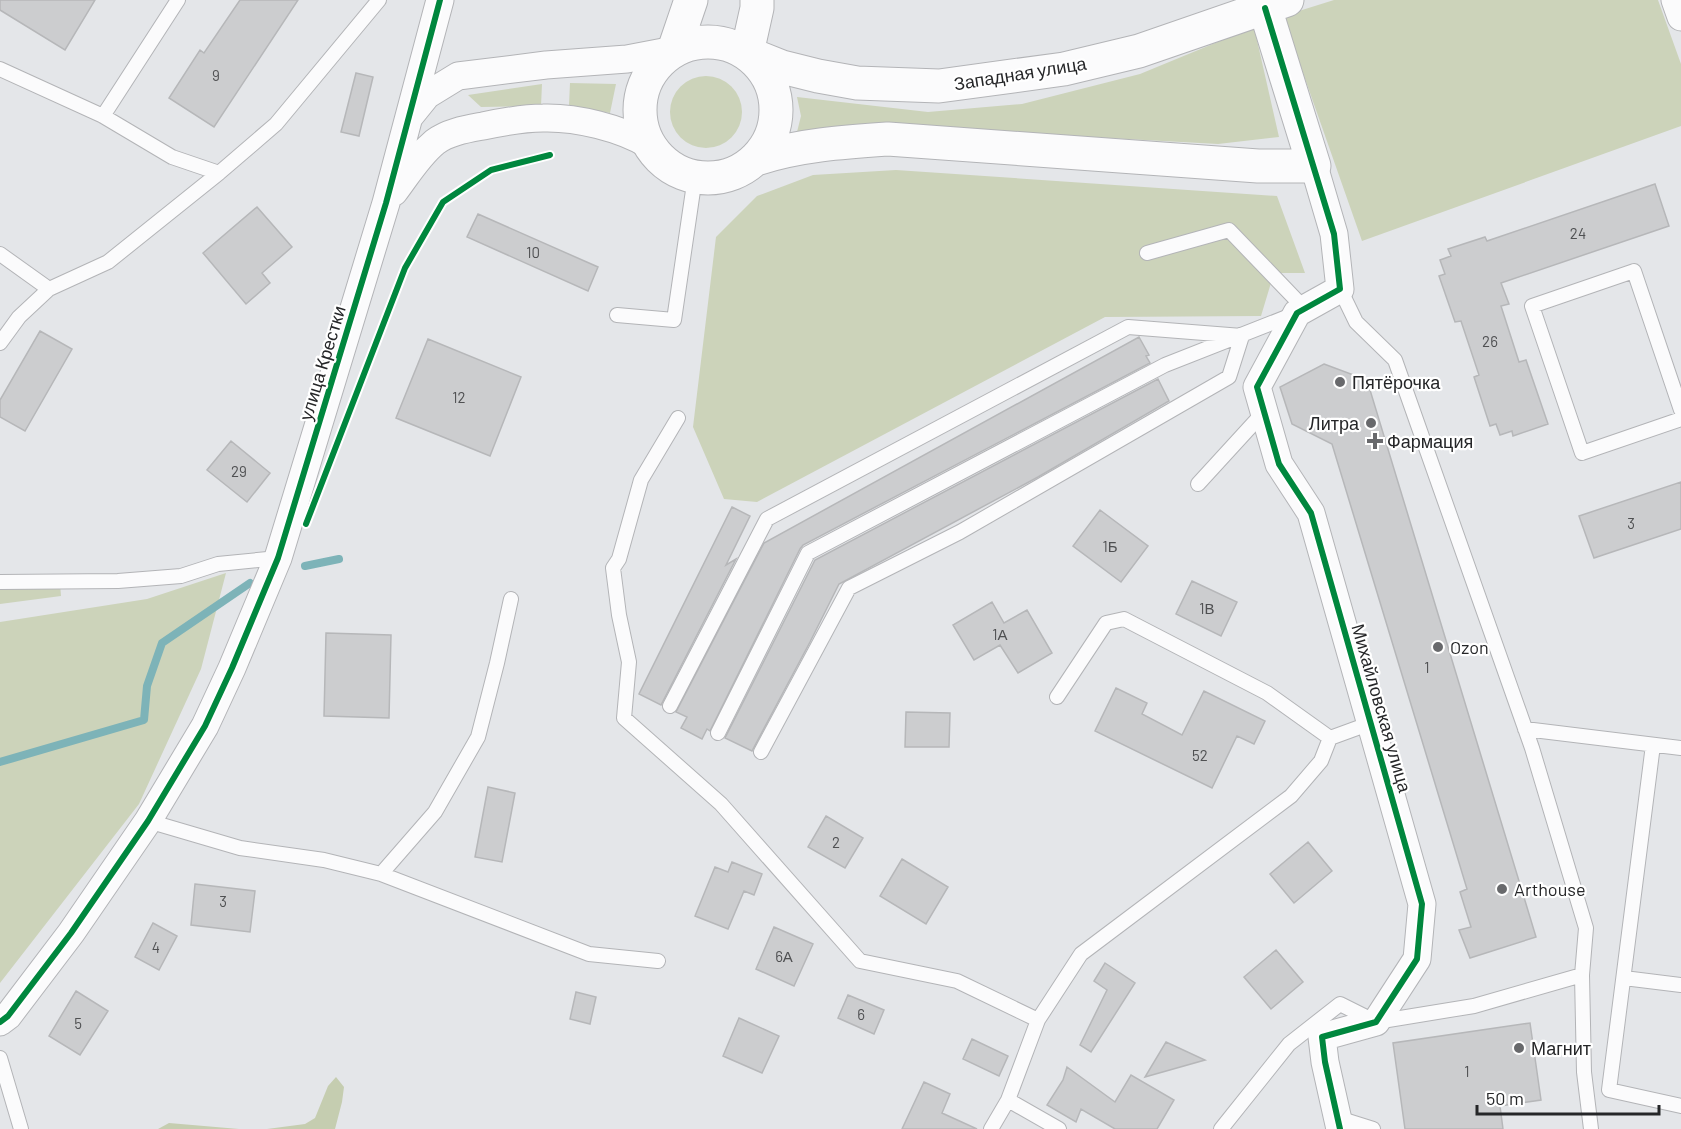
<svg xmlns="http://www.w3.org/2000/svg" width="1681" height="1129" viewBox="0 0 1681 1129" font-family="Barlow,sans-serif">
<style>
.green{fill:#ccd3ba}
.forest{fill:#c5cdb0}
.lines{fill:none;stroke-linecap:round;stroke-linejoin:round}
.stream{stroke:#7db3b8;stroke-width:8}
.building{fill:#cccdcf;stroke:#b6b7b9;stroke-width:1.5}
.service-casing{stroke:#b3b4b7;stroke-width:16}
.minor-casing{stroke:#b3b4b7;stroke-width:29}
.tertiary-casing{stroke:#b3b4b7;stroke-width:35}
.service{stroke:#fbfbfc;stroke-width:14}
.minor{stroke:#fbfbfc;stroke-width:27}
.tertiary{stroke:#fbfbfc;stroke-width:33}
.cycleway-casing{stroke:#fff;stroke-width:10}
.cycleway{stroke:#00873e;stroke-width:6}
.poi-dot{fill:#68696c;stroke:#fff;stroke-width:2}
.labels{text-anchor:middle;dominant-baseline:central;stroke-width:4.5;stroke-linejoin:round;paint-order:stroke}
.number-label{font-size:15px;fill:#4f5052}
.street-label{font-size:18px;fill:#252628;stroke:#fff}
.poi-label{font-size:18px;fill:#252628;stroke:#fff;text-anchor:start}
</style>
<rect width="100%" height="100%" fill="#e4e6e9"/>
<path class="green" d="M 1334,0 L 1658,0 L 1681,64 L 1681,126 L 1362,241 L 1283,16 Z
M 1254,27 L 1279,137 L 1218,144 L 869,125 L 797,132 L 801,116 L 797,97 L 928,112 L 1022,104 L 1140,74 Z
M670 112a36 36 0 1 1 72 0a36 36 0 1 1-72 0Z
M 570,83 L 616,84 L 610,113 L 569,105 Z
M 542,84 L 541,106 L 481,107 L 468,95 Z
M 896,170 L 1277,196 L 1305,273 L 1274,273 L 1261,316 L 1105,317 L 757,502 L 724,499 L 693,427 L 716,237 L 757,196 L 813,175 Z
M 226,573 L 201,669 L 139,804 L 0,983 L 0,622 L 147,599 Z
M 0,581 L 60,583 L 61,596 L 0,604 Z"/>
<path class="forest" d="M 336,1077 L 344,1087 L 342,1102 L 335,1129 L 267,1129 L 305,1124 L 315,1118 L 328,1086 Z
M 169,1123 L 239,1129 L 158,1129 Z"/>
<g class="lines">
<path class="stream" d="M 305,566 L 339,559
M 0,762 L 144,720 L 147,686 L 162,643 L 250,583"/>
</g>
<path class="building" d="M 0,0 L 95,0 L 65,50 L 0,10 Z
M 240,0 L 298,0 L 214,127 L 169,98 L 200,50 L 204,53 Z
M 356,73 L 373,77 L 359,136 L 341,132 Z
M 1655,184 L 1669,226 L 1501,283 L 1509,304 L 1501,306 L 1519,362 L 1526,360 L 1548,424 L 1513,436 L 1512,431 L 1500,435 L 1496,424 L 1490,426 L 1474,377 L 1479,375 L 1461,321 L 1455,322 L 1439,276 L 1445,274 L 1440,260 L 1451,256 L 1448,249 L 1485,237 L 1487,241 Z
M 257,207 L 292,247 L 262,273 L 270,283 L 246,304 L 203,253 Z
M 478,214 L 598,267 L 588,291 L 467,237 Z
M 40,331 L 72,349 L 25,431 L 0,417 L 0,400 Z
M 1139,337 L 1149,355 L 1146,356 L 1150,363 L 803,545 L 800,549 L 710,731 L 707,729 L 702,739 L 681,728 L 687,717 L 676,712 L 764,543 Z
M 428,339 L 521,377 L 490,456 L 396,418 Z
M 1324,364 L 1367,380 L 1536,937 L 1470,958 L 1459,930 L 1471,927 L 1460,892 L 1467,889 L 1332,444 L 1292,424 L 1280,387 Z
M 1158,379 L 1169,401 L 1038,477 L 839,584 L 810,642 L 752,751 L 725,738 L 815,560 Z
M 231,441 L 270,473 L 247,502 L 207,470 Z
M 1681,482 L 1681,529 L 1594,558 L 1579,516 Z
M 732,507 L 750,516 L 726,565 L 736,559 L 661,705 L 639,694 Z
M 1100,510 L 1148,546 L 1121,582 L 1073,546 Z
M 1192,581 L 1237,602 L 1221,636 L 1176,614 Z
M 992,602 L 1004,623 L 1027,610 L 1052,653 L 1018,673 L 1000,645 L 974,660 L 953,625 Z
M 326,633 L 391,635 L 389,718 L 324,716 Z
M 1116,688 L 1147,703 L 1142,714 L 1182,735 L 1204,691 L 1265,721 L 1254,744 L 1237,736 L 1212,788 L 1095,731 Z
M 906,712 L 950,713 L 949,747 L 905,747 Z
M 488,787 L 515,793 L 502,862 L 475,857 Z
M 826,816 L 863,838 L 845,868 L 808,847 Z
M 1308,842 L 1332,871 L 1294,903 L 1270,874 Z
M 902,859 L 948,887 L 926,924 L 880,896 Z
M 732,862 L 762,874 L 754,895 L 744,891 L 728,929 L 695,916 L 715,867 L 728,872 Z
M 195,884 L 255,891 L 250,932 L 191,925 Z
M 153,923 L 177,936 L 159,970 L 135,957 Z
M 774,927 L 813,944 L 794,986 L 756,969 Z
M 1276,950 L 1303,982 L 1271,1009 L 1244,977 Z
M 1105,963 L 1135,983 L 1091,1052 L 1080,1045 L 1107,990 L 1094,981 Z
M 76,991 L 108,1011 L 80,1055 L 49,1036 Z
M 576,992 L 596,997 L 590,1024 L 570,1019 Z
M 848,995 L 884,1010 L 874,1034 L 838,1018 Z
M 739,1018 L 779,1036 L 762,1073 L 723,1056 Z
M 1530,1023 L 1541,1100 L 1500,1106 L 1503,1129 L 1405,1129 L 1393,1043 Z
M 972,1039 L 1008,1056 L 999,1076 L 963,1059 Z
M 1166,1042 L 1205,1060 L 1145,1077 Z
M 1067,1067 L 1115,1102 L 1131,1075 L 1174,1100 L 1157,1129 L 1115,1129 L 1081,1109 L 1076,1122 L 1047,1105 L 1063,1080 Z
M 924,1082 L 950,1094 L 942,1113 L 977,1129 L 902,1129 Z"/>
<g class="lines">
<defs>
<path id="service" d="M 0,69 L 103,116 L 172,157 L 219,173
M 103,116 L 178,0
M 1147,253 L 1229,230 L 1305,309
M 0,254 L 49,289
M 1340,289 L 1356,322 L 1395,360 L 1532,748 L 1586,928 L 1582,975 L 1584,1072 L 1591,1129
M 617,315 L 674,320 L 695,177
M 0,343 L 19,317 L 49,289 L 108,262 L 219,173 L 276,124 L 379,0
M 1681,410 L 1634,271 L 1532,306 L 1582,453 L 1681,419
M 678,418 L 641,480 L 619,559 L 613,568 L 619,615 L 629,662 L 624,718 L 721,804 L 860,961 L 957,981 L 1038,1020
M 1198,484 L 1263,413
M 0,582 L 118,581 L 181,576 L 218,564 L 278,558
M 1057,697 L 1106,623 L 1124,619 L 1267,693 L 1330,738
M 670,706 L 767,519 L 1128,327 L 1242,336 L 1229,377 L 960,532 L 849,588 L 761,752
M 1525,729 L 1681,748
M 718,733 L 808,553 L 1165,365 L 1292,315
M 1653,745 L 1609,1090 L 1681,1106
M 148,821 L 240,848 L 324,860 L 381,874 L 435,812 L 478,737 L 497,663 L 511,599
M 381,874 L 589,954 L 658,961
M 1624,978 L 1681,985
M 0,1058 L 21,1129
M 1008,1100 L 1059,1129
M 1338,1118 L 1373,1129
M 991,1129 L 1008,1100 L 1038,1020 L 1081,954 L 1291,796 L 1321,761 L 1330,738 L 1371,723
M 1221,1129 L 1289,1044 L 1340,1004 L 1376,1022 L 1474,1006 L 1582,975"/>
<path id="minor" d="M 1675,0 L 1681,17
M 410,116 L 427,95 L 458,76 L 546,65 L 627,59 L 674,50
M 1314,166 L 1334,234 L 1340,289 L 1297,313 L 1257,387 L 1279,464 L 1311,513 L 1422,904 L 1417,959 L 1376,1022 L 1322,1037 L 1325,1062 L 1340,1129
M 394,192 C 407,175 418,156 435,142 C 448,132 467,129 483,126 C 502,122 523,118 543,118 C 576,117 621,128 649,145
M 0,1022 L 8,1016 L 71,933 L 148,821 L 205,726 L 232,668 L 278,558 L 386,203 L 440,0"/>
<path id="tertiary" d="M 757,0 L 757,8 L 747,53 L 782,67 L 818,76 L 857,83 L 939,86 L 1064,69 L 1139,51 L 1287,0
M640 110a68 68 0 1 1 136 0a68 68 0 1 1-136 0Z
M 674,50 L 691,0
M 756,159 C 799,145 844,142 888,139 L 1258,166 L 1314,166 L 1265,8"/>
</defs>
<use href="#service" class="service-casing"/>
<use href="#minor" class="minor-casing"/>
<use href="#tertiary" class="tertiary-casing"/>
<use href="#service" class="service"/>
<use href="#minor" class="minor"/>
<use href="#tertiary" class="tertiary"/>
<defs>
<path id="cycleway" d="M 1265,8 L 1334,234 L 1340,289 L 1297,313 L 1257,387 L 1279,464 L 1311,513 L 1422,904 L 1417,959 L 1376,1022 L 1322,1037 L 1325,1062 L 1340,1129
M 306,524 L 405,268 L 443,202 L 491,170 L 550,155
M 0,1022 L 8,1016 L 71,933 L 148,821 L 205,726 L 232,668 L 278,558 L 386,203 L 440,0"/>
</defs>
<use href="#cycleway" class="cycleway-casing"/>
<use href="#cycleway" class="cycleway"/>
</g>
<g class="poi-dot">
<circle cx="1340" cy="382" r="6"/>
<circle cx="1371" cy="423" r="6"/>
<path d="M1372 432h6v6h6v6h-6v6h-6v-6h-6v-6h6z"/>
<circle cx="1438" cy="647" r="6"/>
<circle cx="1502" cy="889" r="6"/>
<circle cx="1519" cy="1048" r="6"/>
</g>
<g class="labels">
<g class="number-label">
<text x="216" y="75">9</text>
<text x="1578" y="233">24</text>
<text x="533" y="252">10</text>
<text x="1490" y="341">26</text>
<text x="459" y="397">12</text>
<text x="239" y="471">29</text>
<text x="1631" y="523">3</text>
<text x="1110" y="546">1Б</text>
<text x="1207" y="608">1В</text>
<text x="1000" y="634">1А</text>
<text x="1427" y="667">1</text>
<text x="1200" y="755">52</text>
<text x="836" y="842">2</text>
<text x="223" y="901">3</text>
<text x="156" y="947">4</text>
<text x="784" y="956">6А</text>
<text x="861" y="1014">6</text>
<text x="78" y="1023">5</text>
<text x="1467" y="1071">1</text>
</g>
<g class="street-label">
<text transform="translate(1020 73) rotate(-9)">Западная улица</text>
<text transform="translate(322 363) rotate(-73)">улица Крестки</text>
<text transform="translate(1382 708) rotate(74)">Михайловская улица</text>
</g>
<g class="poi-label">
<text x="1352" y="382">Пятёрочка</text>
<text x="1359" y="423" text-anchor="end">Литра</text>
<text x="1387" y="441">Фармация</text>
<text x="1450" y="647">Ozon</text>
<text x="1514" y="889">Arthouse</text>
<text x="1531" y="1048">Магнит</text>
</g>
</g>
<path d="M1477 1105v9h182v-9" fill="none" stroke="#252628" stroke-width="3"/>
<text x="1486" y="1105" font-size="18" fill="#252628" stroke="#ffffff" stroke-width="4.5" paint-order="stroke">50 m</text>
</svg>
